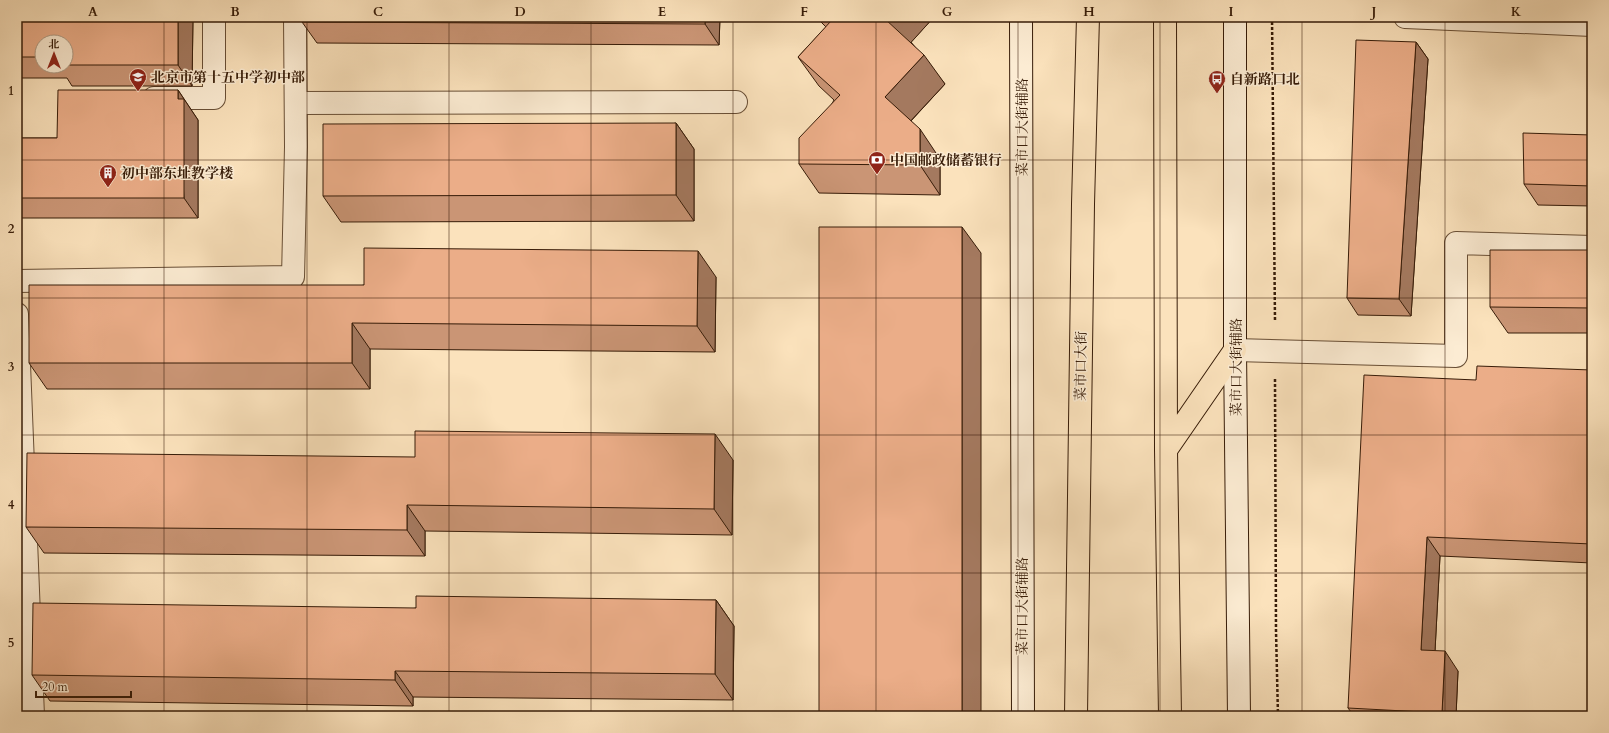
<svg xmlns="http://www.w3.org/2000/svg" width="1609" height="733" viewBox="0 0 1609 733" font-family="Cardo,'Noto Serif SC',serif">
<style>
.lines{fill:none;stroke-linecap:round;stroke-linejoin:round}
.street-casing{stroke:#684e35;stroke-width:24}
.secondary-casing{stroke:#371c08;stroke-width:24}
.primary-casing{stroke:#371c08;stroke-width:24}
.path{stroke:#371c08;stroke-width:2.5;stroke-dasharray:3 2;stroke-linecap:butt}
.street{stroke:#fcecd3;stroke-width:22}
.secondary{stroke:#fcecd3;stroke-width:22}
.primary{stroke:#fbe2bc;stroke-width:22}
.wall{fill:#ca9575;stroke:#371c08;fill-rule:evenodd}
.shaded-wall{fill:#a4795f;stroke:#371c08}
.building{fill:#ebad88;stroke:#371c08}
.grid{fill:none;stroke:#371c08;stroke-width:1;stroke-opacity:0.55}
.labels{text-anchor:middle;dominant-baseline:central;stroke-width:3;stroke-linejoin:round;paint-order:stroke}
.poi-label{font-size:14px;font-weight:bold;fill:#371c08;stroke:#fcecd3;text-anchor:start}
.street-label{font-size:14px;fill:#371c08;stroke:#fcecd3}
.neatline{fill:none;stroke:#371c08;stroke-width:1.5}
.grid-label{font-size:13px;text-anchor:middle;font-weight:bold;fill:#371c08}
</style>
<rect width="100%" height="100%" fill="#fbe2bc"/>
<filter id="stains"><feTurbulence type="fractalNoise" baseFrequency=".005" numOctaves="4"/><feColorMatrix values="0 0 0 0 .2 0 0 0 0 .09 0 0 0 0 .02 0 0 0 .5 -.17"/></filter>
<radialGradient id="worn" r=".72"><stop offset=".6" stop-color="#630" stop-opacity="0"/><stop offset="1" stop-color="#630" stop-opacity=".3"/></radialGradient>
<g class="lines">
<defs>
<path id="street" d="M 1405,17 L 1592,25
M 154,98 L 214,98 L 214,17
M 296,103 L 736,102
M 17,281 L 293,277 L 296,147 L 295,17
M 17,314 L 33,716
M 1235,350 L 1456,356 L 1456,243 L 1592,247"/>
<path id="secondary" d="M 1021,17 L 1023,716
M 1235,17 L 1235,350 L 1239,716"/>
<path id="primary" d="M 1165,17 L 1166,450 L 1170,716
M 1166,450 L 1235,350
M 1076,716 L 1083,204 L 1088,17"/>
</defs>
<use href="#street" class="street-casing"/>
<use href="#secondary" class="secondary-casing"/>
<use href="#primary" class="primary-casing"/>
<path class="path" d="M 1272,17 L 1275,321
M 1275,379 L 1276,631 L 1278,716"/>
<use href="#street" class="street"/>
<use href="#secondary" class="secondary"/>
<use href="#primary" class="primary"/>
</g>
<path class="wall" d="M 17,17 L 193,17 L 192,86 L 72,86 L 67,78 L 17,78 ZM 42,42 L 66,42 L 66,66 L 42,66 Z
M 302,17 L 720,17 L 719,45 L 317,43 L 302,22 Z
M 817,17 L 934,17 L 911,42 L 945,84 L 911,121 L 940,159 L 940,195 L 819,193 L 799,164 L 834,100 L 819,86 L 798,57 L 826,27 L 820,21 Z
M 1416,42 L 1428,59 L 1411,316 L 1358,315 L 1347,298 Z
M 178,90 L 198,120 L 198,218 L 17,218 L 17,138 L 57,138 Z
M 676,123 L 694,149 L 694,221 L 341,222 L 323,196 Z
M 1592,135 L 1592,206 L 1538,205 L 1524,184 Z
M 1592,250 L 1592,333 L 1508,333 L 1490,307 Z
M 716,277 L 715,352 L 370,349 L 370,389 L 47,389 L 29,363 L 364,285 Z
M 1592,370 L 1592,563 L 1440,556 L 1435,651 L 1458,671 L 1456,716 L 1354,716 L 1348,708 L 1476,380 Z
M 733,460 L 732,535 L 425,531 L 425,556 L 44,553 L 26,527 Z
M 716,600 L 734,626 L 733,700 L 413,697 L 413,706 L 50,701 L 32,675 L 416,608 Z"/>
<path class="shaded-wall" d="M 178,17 L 193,17 L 192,86 L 178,65 Z
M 705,17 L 720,17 L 719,45 L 705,24 Z
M 887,17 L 934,17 L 906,48 L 885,19 Z
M 1416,42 L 1428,59 L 1411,316 L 1399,299 Z
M 924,55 L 945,84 L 905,127 L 885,97 Z
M 178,90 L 198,120 L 198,218 L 184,198 L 178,99 Z
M 676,123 L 694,149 L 694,221 L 676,195 Z
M 920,129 L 940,159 L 940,195 L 920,165 Z
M 962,227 L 981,253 L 981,716 L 962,716 Z
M 698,251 L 716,277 L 715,352 L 697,326 Z
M 352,323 L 370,349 L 370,389 L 352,363 Z
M 715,434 L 733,460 L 732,535 L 714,509 Z
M 407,505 L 425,531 L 425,556 L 407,530 Z
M 1427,537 L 1440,556 L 1434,670 L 1421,650 Z
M 716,600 L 734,626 L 733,700 L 715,674 Z
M 1445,651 L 1458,671 L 1456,716 L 1444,716 L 1442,713 Z
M 395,671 L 413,697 L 413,706 L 395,680 Z"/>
<path class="building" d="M 17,17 L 178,17 L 178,65 L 66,65 L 66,42 L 42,42 L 42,57 L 17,57 Z
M 302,17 L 705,17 L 705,24 L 302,22 Z
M 827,17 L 887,17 L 885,19 L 924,55 L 885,97 L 920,129 L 920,165 L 799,164 L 799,138 L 840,95 L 798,57 L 831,21 Z
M 1356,40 L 1416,42 L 1399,299 L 1347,298 Z
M 58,90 L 178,90 L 178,99 L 184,99 L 184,198 L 17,198 L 17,138 L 57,138 Z
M 676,123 L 676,195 L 323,196 L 323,124 Z
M 1523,133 L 1592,135 L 1592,186 L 1524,184 Z
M 819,227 L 962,227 L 962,716 L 819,716 Z
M 364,248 L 698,251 L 697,326 L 352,323 L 352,363 L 29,363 L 29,285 L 364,285 Z
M 1490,250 L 1592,250 L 1592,308 L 1490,307 Z
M 1477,366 L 1592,370 L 1592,544 L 1427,537 L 1421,650 L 1445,651 L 1442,713 L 1348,708 L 1364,375 L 1476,380 Z
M 415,431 L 715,434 L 714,509 L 407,505 L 407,530 L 26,527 L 27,453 L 415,457 Z
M 416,596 L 716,600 L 715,674 L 395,671 L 395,680 L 32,675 L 33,603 L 416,608 Z"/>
<path class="grid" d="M 164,17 L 164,716M 307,17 L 307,716M 449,17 L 449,716M 591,17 L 591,716M 733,17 L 733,716M 876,17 L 876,716M 1018,17 L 1018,716M 1160,17 L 1160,716M 1302,17 L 1302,716M 1445,17 L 1445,716M 17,160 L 1592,160M 17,298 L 1592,298M 17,435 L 1592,435M 17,573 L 1592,573"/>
<defs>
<symbol id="school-pin" viewBox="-11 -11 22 30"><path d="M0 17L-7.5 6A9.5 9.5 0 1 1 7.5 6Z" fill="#8f2418" stroke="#fcecd3"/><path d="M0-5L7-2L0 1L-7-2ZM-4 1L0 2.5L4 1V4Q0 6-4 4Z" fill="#fff"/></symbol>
<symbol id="bus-pin" viewBox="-11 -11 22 30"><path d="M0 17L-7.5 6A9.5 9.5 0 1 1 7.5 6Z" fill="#8f2418" stroke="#fcecd3"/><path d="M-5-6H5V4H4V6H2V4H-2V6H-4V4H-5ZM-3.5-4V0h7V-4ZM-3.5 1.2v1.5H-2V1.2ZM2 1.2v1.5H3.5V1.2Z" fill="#fff"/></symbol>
<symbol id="bank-pin" viewBox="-11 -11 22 30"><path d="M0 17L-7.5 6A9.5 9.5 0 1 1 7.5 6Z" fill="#8f2418" stroke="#fcecd3"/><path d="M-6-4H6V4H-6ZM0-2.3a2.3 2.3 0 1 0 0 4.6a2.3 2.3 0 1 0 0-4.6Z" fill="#fff"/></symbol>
<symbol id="building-pin" viewBox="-11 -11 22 30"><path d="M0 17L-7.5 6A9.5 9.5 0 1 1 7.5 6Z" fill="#8f2418" stroke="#fcecd3"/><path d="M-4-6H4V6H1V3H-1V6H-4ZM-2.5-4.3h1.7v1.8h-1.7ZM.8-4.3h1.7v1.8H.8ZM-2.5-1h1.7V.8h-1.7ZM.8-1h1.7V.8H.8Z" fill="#fff"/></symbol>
</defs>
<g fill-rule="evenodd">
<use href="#school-pin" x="128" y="67" width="20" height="27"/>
<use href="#bus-pin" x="1207" y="69" width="20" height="27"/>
<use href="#bank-pin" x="867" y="150" width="20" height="27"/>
<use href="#building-pin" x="98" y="163" width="20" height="27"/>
</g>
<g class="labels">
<g class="poi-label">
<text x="151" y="77">北京市第十五中学初中部</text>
<text x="1230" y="79">自新路口北</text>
<text x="890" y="160">中国邮政储蓄银行</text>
<text x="121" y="173">初中部东址教学楼</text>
</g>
<g class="street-label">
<text transform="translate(1022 127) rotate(-90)">菜市口大街辅路</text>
<text transform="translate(1081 366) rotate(-89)">菜市口大街</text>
<text transform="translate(1236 367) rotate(-90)">菜市口大街辅路</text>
<text transform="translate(1022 606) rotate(-90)">菜市口大街辅路</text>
</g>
</g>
<rect width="1609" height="733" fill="none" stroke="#fbe2bc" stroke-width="44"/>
<g transform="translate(54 54)"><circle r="19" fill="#fcecd3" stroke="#ad9982"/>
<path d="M0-3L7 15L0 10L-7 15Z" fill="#8f2418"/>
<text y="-6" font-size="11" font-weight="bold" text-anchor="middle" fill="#371c08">北</text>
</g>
<path d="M36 691v6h95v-6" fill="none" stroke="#371c08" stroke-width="2"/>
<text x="42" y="691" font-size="12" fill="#371c08" stroke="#fcecd3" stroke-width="3" paint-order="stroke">20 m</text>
<rect x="22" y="22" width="1565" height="689" class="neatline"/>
<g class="grid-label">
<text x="93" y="16">A</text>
<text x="235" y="16">B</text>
<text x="378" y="16">C</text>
<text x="520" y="16">D</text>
<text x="662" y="16">E</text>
<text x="804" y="16">F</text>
<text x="947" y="16">G</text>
<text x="1089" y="16">H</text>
<text x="1231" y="16">I</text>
<text x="1374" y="16">J</text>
<text x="1516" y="16">K</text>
<text x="11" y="95">1</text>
<text x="11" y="233">2</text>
<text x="11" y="371">3</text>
<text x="11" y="509">4</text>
<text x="11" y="647">5</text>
</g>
<rect width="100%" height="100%" filter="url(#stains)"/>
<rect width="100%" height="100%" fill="url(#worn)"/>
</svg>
